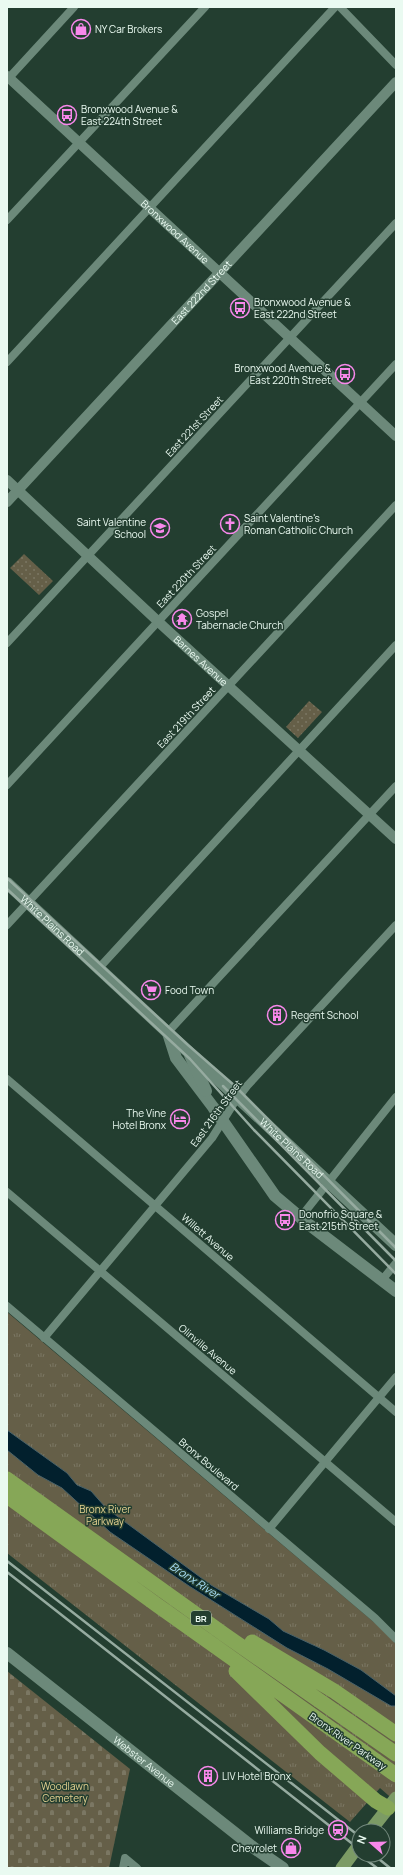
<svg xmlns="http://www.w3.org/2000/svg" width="403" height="1875" viewBox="0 0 403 1875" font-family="Manrope,sans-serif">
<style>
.grass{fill:url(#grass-dots)}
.cemetery{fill:url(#cemetery-stones)}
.park{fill:url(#park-tufts)}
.water{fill:#02202d;stroke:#486168}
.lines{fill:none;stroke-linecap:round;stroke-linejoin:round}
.minor{stroke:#6c897a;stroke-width:8}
.tertiary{stroke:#6c897a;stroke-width:10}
.secondary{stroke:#6c897a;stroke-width:12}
.primary{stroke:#7c9b65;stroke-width:13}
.motorway{stroke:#86a757;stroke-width:15}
.rail{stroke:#96aba0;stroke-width:2.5}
.labels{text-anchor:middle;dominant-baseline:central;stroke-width:3;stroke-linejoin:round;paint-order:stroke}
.shield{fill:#233e30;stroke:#aec2b7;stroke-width:1}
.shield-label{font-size:9px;font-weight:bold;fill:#eafaf1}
.poi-label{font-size:10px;fill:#eafaf1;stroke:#233e30;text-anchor:start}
.street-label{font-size:10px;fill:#eafaf1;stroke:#233e30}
.park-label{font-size:10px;fill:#e3d090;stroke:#233e30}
.water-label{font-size:11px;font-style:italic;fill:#a9e0fb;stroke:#233e30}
</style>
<defs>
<pattern id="grass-dots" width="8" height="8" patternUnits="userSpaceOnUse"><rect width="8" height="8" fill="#655f48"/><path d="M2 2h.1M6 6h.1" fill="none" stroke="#7b7763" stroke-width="1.8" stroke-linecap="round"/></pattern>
<pattern id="cemetery-stones" width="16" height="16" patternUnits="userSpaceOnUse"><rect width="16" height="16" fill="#655f48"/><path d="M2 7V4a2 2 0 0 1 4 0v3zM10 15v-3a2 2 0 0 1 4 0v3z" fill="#7b7763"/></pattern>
<pattern id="park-tufts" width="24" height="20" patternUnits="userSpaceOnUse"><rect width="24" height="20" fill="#655f48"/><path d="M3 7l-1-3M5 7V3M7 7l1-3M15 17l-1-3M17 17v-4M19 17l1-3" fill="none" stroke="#7b7763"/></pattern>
</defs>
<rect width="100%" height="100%" fill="#233e30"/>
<path class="grass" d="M 24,554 L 53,581 L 39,595 L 10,568 Z
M 309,701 L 322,712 L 298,738 L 286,727 Z"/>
<path class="cemetery" d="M 7,1671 L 130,1769 L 109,1868 L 7,1868 Z"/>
<path class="park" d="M 7,1312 L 376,1624 L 396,1644 L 396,1802 L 380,1788 L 350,1822 L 7,1553 Z"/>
<path class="water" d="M 7,1430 L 67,1473 L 77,1485 L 91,1491 L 106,1508 L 211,1585 L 269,1619 L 283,1631 L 324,1650 L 361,1670 L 396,1696 L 396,1706 L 391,1706 L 328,1669 L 287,1648 L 189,1586 L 110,1532 L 62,1488 L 38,1475 L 7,1450 Z"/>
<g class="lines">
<path class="minor" d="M 340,7 L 396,65
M 7,80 L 74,7
M 7,220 L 205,7
M 7,362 L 335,7
M 7,643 L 396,223
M 7,785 L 396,364
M 7,925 L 396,505
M 99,968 L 396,645
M 168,1032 L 396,786
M 7,1079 L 396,1412
M 7,1192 L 396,1522
M 300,1218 L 396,1097
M 382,1280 L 396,1263
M 7,1306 L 375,1618 L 396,1639
M 44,1338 L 212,1138 L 234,1103 L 247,1086 L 396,925
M 269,1529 L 396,1377
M 123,1868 L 125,1858 L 137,1868"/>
<g class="tertiary">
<path id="s1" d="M 7,76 L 396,436"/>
<path id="s2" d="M 7,480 L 164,627 L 396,839"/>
<path id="s3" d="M 7,502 L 396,82"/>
</g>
<g class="secondary">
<path id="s4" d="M 7,883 L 396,1245"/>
<path d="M 168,1033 L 176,1058 L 213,1107 L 275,1196 L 307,1223 L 396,1291"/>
<path d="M 190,1055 L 206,1091"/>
<path id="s5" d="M 7,1653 L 254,1848 L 283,1868"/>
</g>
<path class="primary" d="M 370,1831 L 396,1798
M 342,1868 L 359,1845"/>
<path class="motorway" d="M 7,1479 L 225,1635 L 396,1754
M 7,1496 L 157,1605 L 396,1775
M 252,1642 L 334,1691 L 396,1734
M 236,1671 L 320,1753 L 376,1801 L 388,1808"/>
<path class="rail" d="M 7,878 L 188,1045 L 235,1086 L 396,1248
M 7,889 L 190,1059 L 254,1130 L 396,1274
M 223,1086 L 396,1261
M 7,1561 L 359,1836
M 7,1572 L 359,1849
M 360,1855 L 377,1868
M 374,1855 L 390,1868"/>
</g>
<defs>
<symbol id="shop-ring" viewBox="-11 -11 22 22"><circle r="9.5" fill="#233e30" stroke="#f888eb" stroke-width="1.5"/><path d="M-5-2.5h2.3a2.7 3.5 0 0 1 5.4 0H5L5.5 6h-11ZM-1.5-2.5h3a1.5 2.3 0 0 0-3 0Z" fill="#f888eb"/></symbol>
<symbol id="bus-ring" viewBox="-11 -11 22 22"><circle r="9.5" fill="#233e30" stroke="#f888eb" stroke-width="1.5"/><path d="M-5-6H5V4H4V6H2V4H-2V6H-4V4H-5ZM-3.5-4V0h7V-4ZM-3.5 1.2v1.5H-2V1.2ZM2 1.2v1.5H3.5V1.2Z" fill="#f888eb"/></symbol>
<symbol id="church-ring" viewBox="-11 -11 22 22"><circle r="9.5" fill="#233e30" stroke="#f888eb" stroke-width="1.5"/><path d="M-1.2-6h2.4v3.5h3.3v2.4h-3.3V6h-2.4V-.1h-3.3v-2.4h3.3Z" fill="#f888eb"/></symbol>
<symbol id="school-ring" viewBox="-11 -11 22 22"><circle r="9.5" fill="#233e30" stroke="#f888eb" stroke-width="1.5"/><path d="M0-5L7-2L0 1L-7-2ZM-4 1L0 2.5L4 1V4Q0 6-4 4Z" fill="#f888eb"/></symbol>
<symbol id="temple-ring" viewBox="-11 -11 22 22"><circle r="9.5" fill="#233e30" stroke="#f888eb" stroke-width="1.5"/><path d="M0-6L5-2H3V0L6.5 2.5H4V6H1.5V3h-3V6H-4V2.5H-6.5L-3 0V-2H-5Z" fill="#f888eb"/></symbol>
<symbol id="supermarket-ring" viewBox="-11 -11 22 22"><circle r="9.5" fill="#233e30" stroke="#f888eb" stroke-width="1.5"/><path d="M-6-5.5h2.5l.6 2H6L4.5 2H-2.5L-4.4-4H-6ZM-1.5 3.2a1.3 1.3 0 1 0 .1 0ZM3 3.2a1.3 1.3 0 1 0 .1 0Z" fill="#f888eb"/></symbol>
<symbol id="building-ring" viewBox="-11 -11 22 22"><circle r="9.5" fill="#233e30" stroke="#f888eb" stroke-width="1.5"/><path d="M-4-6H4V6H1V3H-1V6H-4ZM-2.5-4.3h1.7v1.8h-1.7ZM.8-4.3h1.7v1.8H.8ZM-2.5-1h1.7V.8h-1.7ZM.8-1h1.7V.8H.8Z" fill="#f888eb"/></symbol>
<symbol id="hotel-ring" viewBox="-11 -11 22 22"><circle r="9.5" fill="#233e30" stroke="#f888eb" stroke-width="1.5"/><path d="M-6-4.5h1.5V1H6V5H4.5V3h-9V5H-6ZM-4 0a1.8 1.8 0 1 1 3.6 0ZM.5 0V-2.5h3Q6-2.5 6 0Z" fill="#f888eb"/></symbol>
<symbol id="station-ring" viewBox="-11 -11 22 22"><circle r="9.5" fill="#233e30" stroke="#f888eb" stroke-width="1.5"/><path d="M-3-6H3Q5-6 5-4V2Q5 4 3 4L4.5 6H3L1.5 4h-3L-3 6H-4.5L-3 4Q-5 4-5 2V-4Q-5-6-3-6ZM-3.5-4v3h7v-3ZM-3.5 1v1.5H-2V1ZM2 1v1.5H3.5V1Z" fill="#f888eb"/></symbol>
</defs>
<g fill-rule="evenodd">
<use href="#shop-ring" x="70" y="18" width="22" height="22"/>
<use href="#bus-ring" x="56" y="104" width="22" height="22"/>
<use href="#bus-ring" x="229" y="297" width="22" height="22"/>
<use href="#bus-ring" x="334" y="363" width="22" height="22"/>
<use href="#church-ring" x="219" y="513" width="22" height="22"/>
<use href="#school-ring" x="149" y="517" width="22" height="22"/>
<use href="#temple-ring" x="171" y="608" width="22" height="22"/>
<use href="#supermarket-ring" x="140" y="979" width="22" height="22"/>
<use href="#building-ring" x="266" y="1004" width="22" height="22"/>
<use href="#hotel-ring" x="169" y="1108" width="22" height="22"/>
<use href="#bus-ring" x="274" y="1209" width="22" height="22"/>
<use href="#building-ring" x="197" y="1765" width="22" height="22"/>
<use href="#station-ring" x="327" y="1819" width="22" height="22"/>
<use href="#shop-ring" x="280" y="1837" width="22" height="22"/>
</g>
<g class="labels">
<rect class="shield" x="191" y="1611" width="20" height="14" rx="3"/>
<g class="shield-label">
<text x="201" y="1618">BR</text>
</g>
<g class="poi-label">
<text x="95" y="29">NY Car Brokers</text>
<text x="81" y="109">Bronxwood Avenue &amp;<tspan x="81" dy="12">East 224th Street</tspan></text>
<text x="254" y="302">Bronxwood Avenue &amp;<tspan x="254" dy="12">East 222nd Street</tspan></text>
<text x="331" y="368" text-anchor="end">Bronxwood Avenue &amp;<tspan x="331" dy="12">East 220th Street</tspan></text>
<text x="244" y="518">Saint Valentine's<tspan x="244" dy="12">Roman Catholic Church</tspan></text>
<text x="146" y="522" text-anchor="end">Saint Valentine<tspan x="146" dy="12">School</tspan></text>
<text x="196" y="613">Gospel<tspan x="196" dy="12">Tabernacle Church</tspan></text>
<text x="165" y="990">Food Town</text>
<text x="291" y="1015">Regent School</text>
<text x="166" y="1113" text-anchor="end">The Vine<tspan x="166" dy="12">Hotel Bronx</tspan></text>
<text x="299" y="1214">Donofrio Square &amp;<tspan x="299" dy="12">East 215th Street</tspan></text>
<text x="222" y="1776">LIV Hotel Bronx</text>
<text x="324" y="1830" text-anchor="end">Williams Bridge</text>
<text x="277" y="1848" text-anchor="end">Chevrolet</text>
</g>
<g class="street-label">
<text stroke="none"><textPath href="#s1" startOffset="229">Bronxwood Avenue</textPath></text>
<text stroke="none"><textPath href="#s3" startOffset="286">East 222nd Street</textPath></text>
<text transform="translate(194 426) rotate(-47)">East 221st Street</text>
<text transform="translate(186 576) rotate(-47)">East 220th Street</text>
<text stroke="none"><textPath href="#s2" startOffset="265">Barnes Avenue</textPath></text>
<text transform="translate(186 717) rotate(-47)">East 219th Street</text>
<text stroke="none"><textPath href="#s4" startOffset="62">White Plains Road</textPath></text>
<text transform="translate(216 1113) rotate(-54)">East 216th Street</text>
<text stroke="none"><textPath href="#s4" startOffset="389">White Plains Road</textPath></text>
<text transform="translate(208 1237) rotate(41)">Willett Avenue</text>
<text transform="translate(208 1349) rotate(40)">Olinville Avenue</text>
<text transform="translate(209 1464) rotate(40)">Bronx Boulevard</text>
<text transform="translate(348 1741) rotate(35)">Bronx River Parkway</text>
<text stroke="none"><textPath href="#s5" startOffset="175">Webster Avenue</textPath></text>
</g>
<g class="park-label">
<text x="105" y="1509">Bronx River<tspan x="105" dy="12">Parkway</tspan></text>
<text x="65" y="1786">Woodlawn<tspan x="65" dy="12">Cemetery</tspan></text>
</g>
<g class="water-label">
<text transform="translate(195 1580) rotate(33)">Bronx River</text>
</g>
</g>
<rect width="403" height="1875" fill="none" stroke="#eafaf1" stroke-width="16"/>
<g transform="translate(371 1843) rotate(290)"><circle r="19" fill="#233e30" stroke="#73897d"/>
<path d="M0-3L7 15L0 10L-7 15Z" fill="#f888eb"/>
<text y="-6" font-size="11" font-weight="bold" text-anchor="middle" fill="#eafaf1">N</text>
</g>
</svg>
